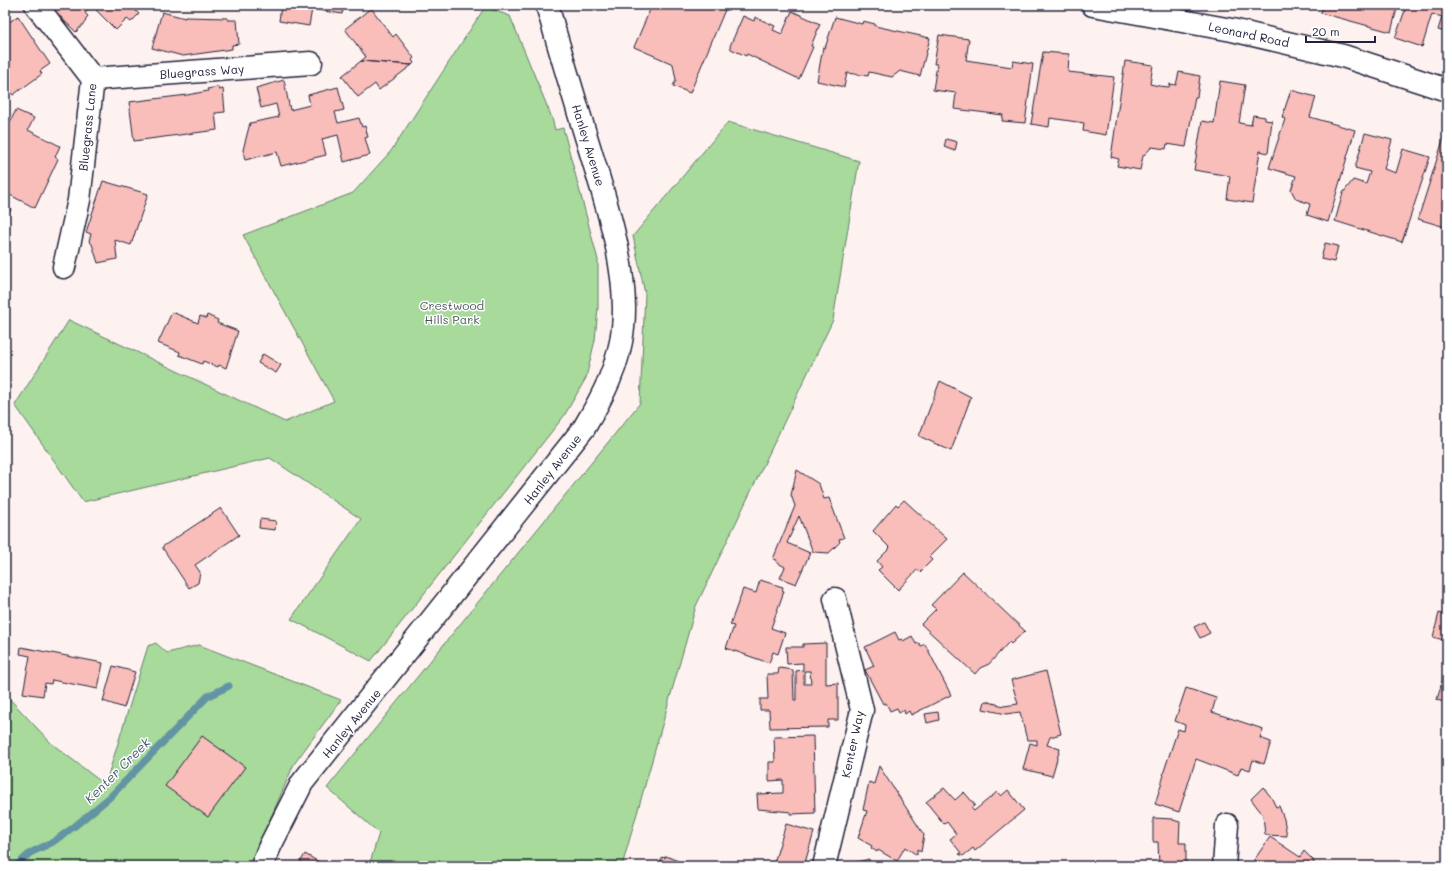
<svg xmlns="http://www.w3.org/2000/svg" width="1452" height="871" viewBox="0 0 1452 871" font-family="Mali,sans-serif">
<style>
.green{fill:#a8da9b;stroke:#657e6b}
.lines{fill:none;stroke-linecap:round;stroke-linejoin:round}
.stream{stroke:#6494a4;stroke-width:7}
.building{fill:#f9bdba;stroke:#22223b;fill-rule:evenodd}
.minor-casing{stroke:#22223b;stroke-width:25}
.minor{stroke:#fff;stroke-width:22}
.labels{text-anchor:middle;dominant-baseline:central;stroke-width:3;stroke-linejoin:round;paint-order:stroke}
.street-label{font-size:12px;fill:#22223b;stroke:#fff}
.park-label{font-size:12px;fill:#4a5958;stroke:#fff}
.water-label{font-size:13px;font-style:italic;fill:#435b70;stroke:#fff}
</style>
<rect width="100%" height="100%" fill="#fef2f1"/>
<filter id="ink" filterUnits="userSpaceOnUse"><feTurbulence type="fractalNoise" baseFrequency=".025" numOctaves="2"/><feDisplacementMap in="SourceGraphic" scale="8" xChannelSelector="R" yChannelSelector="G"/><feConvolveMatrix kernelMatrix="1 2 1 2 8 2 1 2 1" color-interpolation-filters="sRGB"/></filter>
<g filter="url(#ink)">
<path class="green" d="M 485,7 L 510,16 L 552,118 L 555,130 L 563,128 L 598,260 L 598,308 L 595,340 L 586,378 L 564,416 L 371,661 L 291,619 L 361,519 L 270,458 L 83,502 L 15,405 L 69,320 L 285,422 L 334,401 L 243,235 L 353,193 L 391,151 Z
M 728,122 L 859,161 L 833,320 L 696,606 L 622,866 L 369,866 L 379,833 L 327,788 L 640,403 L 645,294 L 633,236 Z
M 156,643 L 167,653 L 199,645 L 341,700 L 294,764 L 250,866 L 5,866 L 5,694 L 51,743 L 104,784 L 106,782 L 148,646 Z"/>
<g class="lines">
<path class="stream" d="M 16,866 L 30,853 L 53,842 L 75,826 L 110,797 L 208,696 L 229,686"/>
</g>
<path class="building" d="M 60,5 L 130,5 L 139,14 L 131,22 L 127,19 L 116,30 L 94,8 L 92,10 L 90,8 L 85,13 L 88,16 L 85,20 L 86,21 L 76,32 L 54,11 Z
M 281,5 L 344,5 L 342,14 L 312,9 L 309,26 L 279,21 Z
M 652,5 L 727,5 L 690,93 L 673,86 L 676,80 L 673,64 L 634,47 Z
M 1297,5 L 1316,5 L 1316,9 Z
M 1323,5 L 1398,5 L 1391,32 L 1321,13 Z
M 1407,5 L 1447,5 L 1447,31 L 1445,32 L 1438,30 L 1442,17 L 1432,14 L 1422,47 L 1395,38 Z
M 371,8 L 393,37 L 396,34 L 414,58 L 412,60 L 414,63 L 412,65 L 361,61 L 366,57 L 345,29 Z
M 792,11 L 820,24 L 811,46 L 813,47 L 799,79 L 747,54 L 746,56 L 731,49 L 730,46 L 743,16 L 754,21 L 755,17 L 775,26 L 773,30 L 782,34 Z
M 162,12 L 185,18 L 185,17 L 228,18 L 228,20 L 237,20 L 239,44 L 232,45 L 232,49 L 183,56 L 152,48 Z
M 18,16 L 50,64 L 40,71 L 42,74 L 13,95 L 5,83 L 5,25 Z
M 835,17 L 862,24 L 863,21 L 875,24 L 875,26 L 930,38 L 920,76 L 900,71 L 892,77 L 869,72 L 868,76 L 847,73 L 844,87 L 817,81 L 823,47 L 825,48 Z
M 939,35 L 969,39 L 966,60 L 1012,67 L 1013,61 L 1033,64 L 1025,123 L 1002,121 L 1003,115 L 954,109 L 956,93 L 933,90 L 937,64 L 934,64 Z
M 1043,52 L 1069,54 L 1068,72 L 1114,77 L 1106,135 L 1083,131 L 1084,123 L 1050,118 L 1049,127 L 1031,124 Z
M 361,61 L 412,65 L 379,90 L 375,84 L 358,97 L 342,76 Z
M 1125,61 L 1153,65 L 1150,84 L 1159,86 L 1169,87 L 1170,84 L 1176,85 L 1179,72 L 1200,76 L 1197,97 L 1195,97 L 1186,147 L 1167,144 L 1166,149 L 1152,147 L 1143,156 L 1140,170 L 1117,166 L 1119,159 L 1111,157 Z
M 284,80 L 290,110 L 310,105 L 308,95 L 338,87 L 344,110 L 335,112 L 338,123 L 359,118 L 362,127 L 365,126 L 368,137 L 365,138 L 370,155 L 344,162 L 338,135 L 322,139 L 326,155 L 281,166 L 277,152 L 245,160 L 243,150 L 250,123 L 279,117 L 276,104 L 261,108 L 256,88 Z
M 1220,81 L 1245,85 L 1239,123 L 1251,125 L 1253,115 L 1265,117 L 1265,120 L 1272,121 L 1268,153 L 1260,151 L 1252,203 L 1227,199 L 1230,176 L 1194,170 L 1202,121 L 1214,123 Z
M 219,87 L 219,90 L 223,89 L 225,112 L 215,113 L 217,130 L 134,141 L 129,102 L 187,95 L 208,91 L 207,89 Z
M 1291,90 L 1316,97 L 1310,117 L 1355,130 L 1328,222 L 1307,215 L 1310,204 L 1296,199 L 1291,190 L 1296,176 L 1269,168 L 1285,119 L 1282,117 Z
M 16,110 L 34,118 L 28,130 L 60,146 L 55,157 L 58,159 L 35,208 L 10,195 L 5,205 L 5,132 Z
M 1365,133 L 1392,140 L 1384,169 L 1396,173 L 1403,149 L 1430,157 L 1402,242 L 1335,221 L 1343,193 L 1353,180 L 1366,184 L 1370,172 L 1355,168 Z
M 946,139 L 957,142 L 955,151 L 944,147 Z
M 1443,140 L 1447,142 L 1447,221 L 1445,227 L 1418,219 Z
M 103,181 L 148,194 L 131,245 L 115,240 L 117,259 L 98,263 L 92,244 L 89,241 L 91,234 L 86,232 Z
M 5,206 L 11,209 L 5,222 Z
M 1325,243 L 1338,246 L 1334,262 L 1321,259 Z
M 172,312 L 198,323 L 200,316 L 206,318 L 207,315 L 218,320 L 217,323 L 238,331 L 226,368 L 219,365 L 218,367 L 203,361 L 202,364 L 179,355 L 180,352 L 158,343 Z
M 263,354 L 281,365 L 276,373 L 258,363 Z
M 940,381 L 971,397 L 951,451 L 919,436 Z
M 797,470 L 819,484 L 824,499 L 829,498 L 844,538 L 839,539 L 840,542 L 829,553 L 813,552 L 799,516 L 787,543 L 810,553 L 796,584 L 780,578 L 785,567 L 776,562 L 777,560 L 773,559 L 795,506 L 791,495 Z
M 904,500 L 947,539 L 929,557 L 932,560 L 920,572 L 917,570 L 898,590 L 878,570 L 882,567 L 877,561 L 890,548 L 873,531 L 896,504 L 898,506 Z
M 221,508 L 239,535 L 195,565 L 200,572 L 198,583 L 189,588 L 162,547 Z
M 260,519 L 276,521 L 275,530 L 259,528 Z
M 963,572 L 1025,631 L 1011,644 L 1009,642 L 989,664 L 980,668 L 975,674 L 921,624 L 936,609 L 931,605 Z
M 760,580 L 783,587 L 782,590 L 784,591 L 771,628 L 785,633 L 778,654 L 773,652 L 769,663 L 726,648 L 734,626 L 730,625 L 743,589 L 756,593 Z
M 1439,613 L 1447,615 L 1447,641 L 1433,637 Z
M 1204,622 L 1210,633 L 1200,638 L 1194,627 Z
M 895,632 L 899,640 L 902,639 L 903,641 L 912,636 L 916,644 L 919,643 L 921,646 L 925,644 L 951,695 L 911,715 L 909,711 L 905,714 L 904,710 L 899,713 L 897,708 L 890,711 L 886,703 L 883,704 L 865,670 L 874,666 L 865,647 Z
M 826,643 L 826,684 L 838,683 L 838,720 L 828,720 L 828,727 L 770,728 L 769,710 L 760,710 L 760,699 L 768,699 L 767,674 L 778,674 L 779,668 L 793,670 L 794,700 L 796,700 L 796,671 L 803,670 L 803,663 L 787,664 L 786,647 L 803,647 L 803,644 ZM 804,671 L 810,671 L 811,684 L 804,684 Z
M 21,647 L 103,663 L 98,689 L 52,680 L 51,684 L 45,683 L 43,696 L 23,693 L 30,656 L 20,654 Z
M 1447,664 L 1447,703 L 1437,700 Z
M 113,666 L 135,672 L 124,708 L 103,701 Z
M 1046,671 L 1061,734 L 1050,737 L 1047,745 L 1060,749 L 1052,776 L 1023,769 L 1030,743 L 1037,745 L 1037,740 L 1027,740 L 1020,712 L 1006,714 L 983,709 L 985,701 L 1004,706 L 1018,704 L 1011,680 Z
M 1186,688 L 1216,698 L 1212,712 L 1263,729 L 1260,738 L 1271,742 L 1264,764 L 1253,760 L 1250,770 L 1241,767 L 1238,775 L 1196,759 L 1179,812 L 1155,804 L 1164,775 L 1163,774 L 1178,729 L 1184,731 L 1185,725 L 1175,721 Z
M 938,712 L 939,720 L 927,723 L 925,714 Z
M 202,736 L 245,767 L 208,817 L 165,786 Z
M 813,736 L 815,813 L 791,814 L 791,812 L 758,809 L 757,794 L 783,793 L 783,780 L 769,781 L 769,762 L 775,762 L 774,737 Z
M 879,766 L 924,835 L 921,852 L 917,849 L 917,855 L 905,847 L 897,861 L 878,850 L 877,852 L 871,848 L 872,846 L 858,838 L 867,811 L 863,810 L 869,782 L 874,784 Z
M 1263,787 L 1271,797 L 1276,807 L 1279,806 L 1284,819 L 1287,836 L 1265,835 L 1263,815 L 1251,799 Z
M 944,788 L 955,800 L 964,792 L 975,805 L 971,808 L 974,811 L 997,792 L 1001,796 L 1008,790 L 1024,810 L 975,851 L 973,848 L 963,856 L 959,854 L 961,853 L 950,839 L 956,834 L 947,822 L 944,824 L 926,802 Z
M 1153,818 L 1173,819 L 1173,820 L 1180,822 L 1179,843 L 1186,843 L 1186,866 L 1159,866 L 1158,842 L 1153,842 Z
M 786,824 L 814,832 L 804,866 L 773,866 Z
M 1270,837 L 1300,857 L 1304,851 L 1313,860 L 1315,866 L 1254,866 L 1254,860 Z
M 305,854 L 326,866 L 298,866 Z
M 666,856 L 678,861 L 676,866 L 658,866 L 662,857 L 665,858 Z
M 869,859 L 870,866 L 842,866 Z"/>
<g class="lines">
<defs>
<path id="minor" d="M 36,5 L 93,79 L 79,200 L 64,267
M 1093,5 L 1232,30 L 1343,56 L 1447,90
M 93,79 L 311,63
M 262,866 L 270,846 L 302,783 L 584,428 C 603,396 619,366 623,328 C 629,273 607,205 591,153 C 576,104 561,54 547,5
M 824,866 L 862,710 L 835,599
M 1224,866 L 1227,825"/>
</defs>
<use href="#minor" class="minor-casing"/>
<use href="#minor" class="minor"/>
</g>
</g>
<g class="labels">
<g class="street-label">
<text transform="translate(1249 34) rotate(12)">Leonard Road</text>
<text transform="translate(202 71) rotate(-4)">Bluegrass Way</text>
<text transform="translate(87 127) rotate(-84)">Bluegrass Lane</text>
<text transform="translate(589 145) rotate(73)">Hanley Avenue</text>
<text transform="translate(552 469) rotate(-52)">Hanley Avenue</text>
<text transform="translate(351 723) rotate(-51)">Hanley Avenue</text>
<text transform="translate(852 744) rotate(-78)">Kenter Way</text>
</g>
<g class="park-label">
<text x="452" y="305">Crestwood<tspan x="452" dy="14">Hills Park</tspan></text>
</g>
<g class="water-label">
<text transform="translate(117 770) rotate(-45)">Kenter Creek</text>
</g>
</g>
<rect width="1452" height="871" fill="none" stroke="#fff" stroke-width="20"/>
<rect x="10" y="10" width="1432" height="851" fill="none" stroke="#22223b" stroke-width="1.5" filter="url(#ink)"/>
<path d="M1306 36v6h69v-6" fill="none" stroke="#22223b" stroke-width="2"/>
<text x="1312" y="36" font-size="12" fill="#22223b" stroke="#ffffff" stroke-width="3" paint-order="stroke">20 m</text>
</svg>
